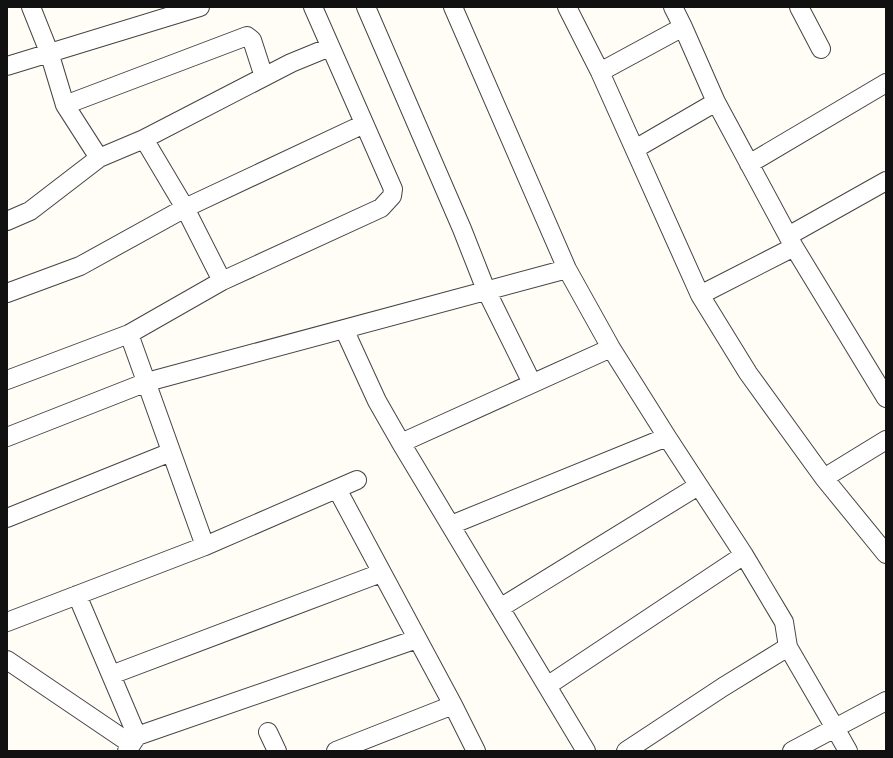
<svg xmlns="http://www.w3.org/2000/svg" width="893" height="758" viewBox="0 0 893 758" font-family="'Crimson Pro',serif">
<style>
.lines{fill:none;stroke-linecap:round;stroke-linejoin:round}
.minor-casing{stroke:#444;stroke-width:20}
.minor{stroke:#fff;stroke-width:18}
</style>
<rect width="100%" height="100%" fill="#fffdf5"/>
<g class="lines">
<defs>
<path id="minor" d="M 366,7 L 462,229 L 486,290 L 532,383
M 567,7 L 600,72
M 673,7 L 683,27 L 600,72 L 700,295 L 748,373 L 824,478 L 886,554
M 799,7 L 821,49
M 683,27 L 716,102
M 7,66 L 200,7
M 65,105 L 247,36 L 252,40 L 264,77
M 144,139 L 291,63 L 330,47
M 635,149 L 716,102 L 794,247 L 700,295
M 99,158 L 144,139 L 185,208 L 222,281
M 749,164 L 886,83
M 7,221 L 30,211 L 99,158 L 65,105 L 49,52 L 31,7
M 788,236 L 886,181
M 794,247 L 886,398
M 567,269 L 611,348 L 667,437 L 744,555 L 784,622 L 788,647 L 835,728 L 886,701
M 7,293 L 80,266 L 185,208 L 364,124
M 344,329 L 377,401 L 401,443
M 129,334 L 222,281 L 381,208 L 392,196 L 393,189 L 313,7
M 7,380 L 129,334 L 205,546 L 7,622
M 7,437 L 147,382 L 567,269 L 453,7
M 824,478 L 886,440
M 337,489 L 453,705 L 476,751
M 7,518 L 171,452
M 451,525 L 667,437
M 205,546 L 357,480
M 77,595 L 137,736 L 127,751
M 500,608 L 698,486
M 7,660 L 131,744
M 111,675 L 381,573
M 547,686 L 744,555
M 268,732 L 277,751
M 137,736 L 417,639
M 336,751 L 453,705
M 586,751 L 401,443 L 611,348
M 626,751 L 723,687 L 788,647
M 792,751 L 835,728 L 848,751"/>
</defs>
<use href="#minor" class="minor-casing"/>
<use href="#minor" class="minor"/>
</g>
<rect width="893" height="758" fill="none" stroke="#111111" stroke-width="16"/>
</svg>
